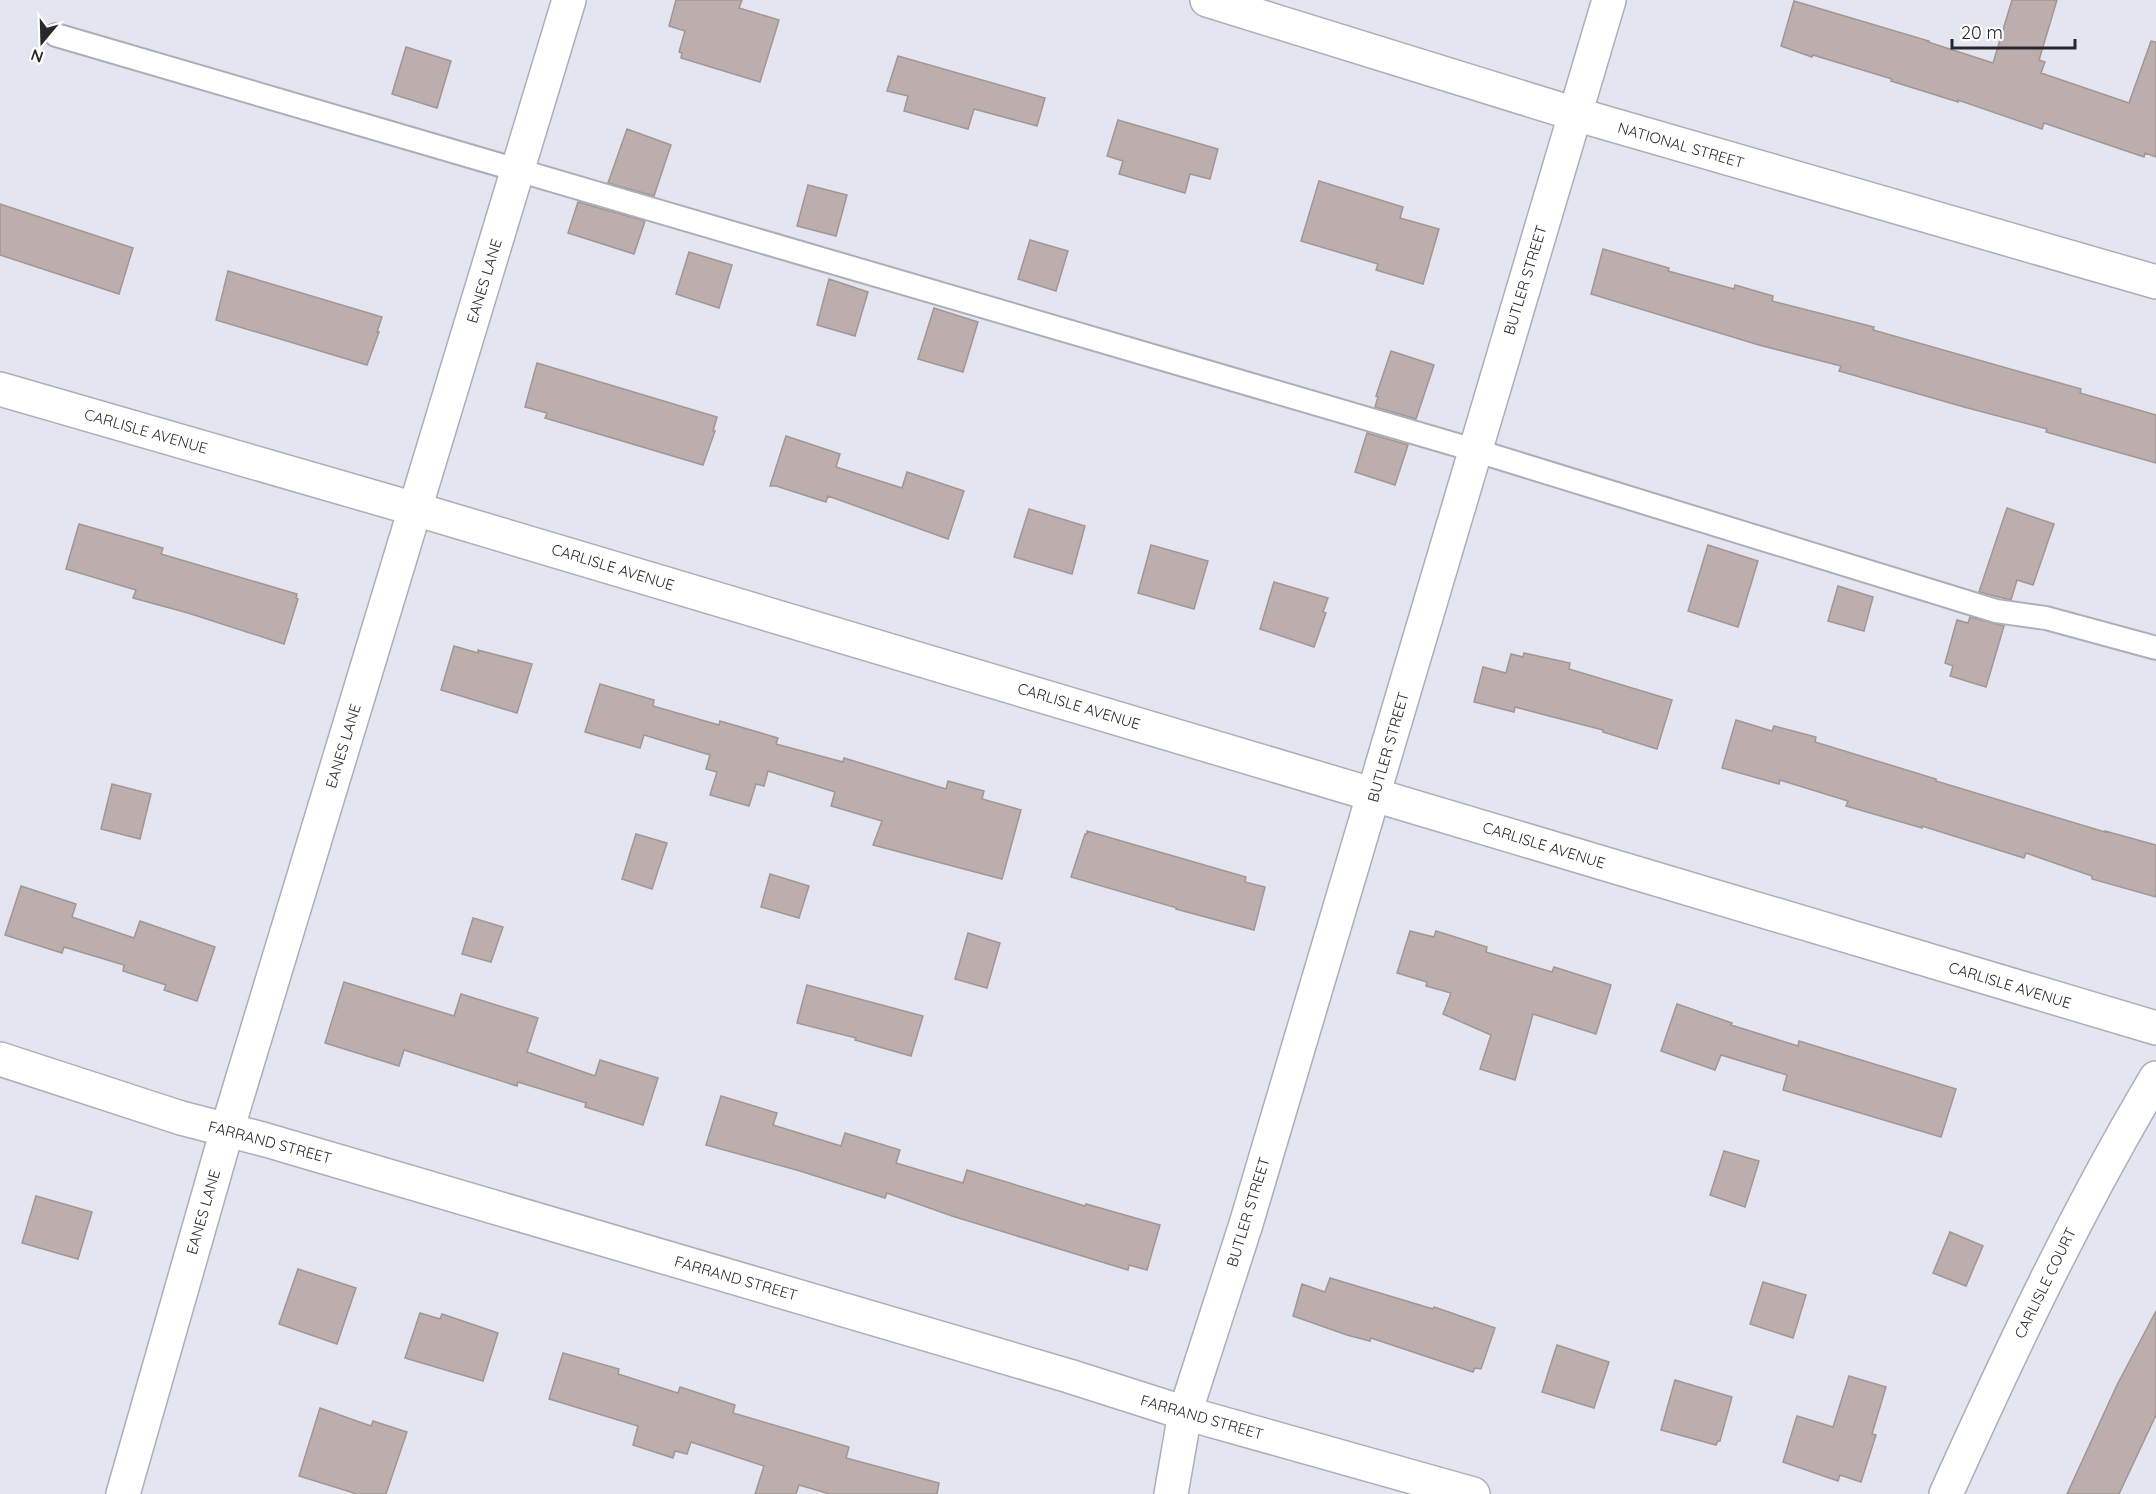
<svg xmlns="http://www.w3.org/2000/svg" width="2156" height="1494" viewBox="0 0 2156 1494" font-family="Quicksand,sans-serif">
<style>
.building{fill:#bbaeac;stroke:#a29693;stroke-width:1.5}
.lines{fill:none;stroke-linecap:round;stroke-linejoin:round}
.service-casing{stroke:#acaeb9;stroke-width:26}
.minor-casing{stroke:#acaeb9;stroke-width:36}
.tertiary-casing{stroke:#acaeb9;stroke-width:36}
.service{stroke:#fff;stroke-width:22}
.minor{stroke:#fff;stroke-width:33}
.tertiary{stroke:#fff;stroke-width:33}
.labels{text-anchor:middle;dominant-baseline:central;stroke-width:4.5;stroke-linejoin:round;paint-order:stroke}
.street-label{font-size:15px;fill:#28282c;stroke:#fff}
</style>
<rect width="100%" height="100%" fill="#e3e5f0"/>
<path class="building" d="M 676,0 L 742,0 L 739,8 L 779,20 L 760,82 L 681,58 L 682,53 L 679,52 L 685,31 L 669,26 Z
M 2012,0 L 2057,0 L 2039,60 L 2045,62 L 2041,73 L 2129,103 L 2151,41 L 2156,42 L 2156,157 L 2145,153 L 2144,157 L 2044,123 L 2042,129 L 1958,100 L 1958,102 L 1891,81 L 1892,79 L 1813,55 L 1812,57 L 1781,46 L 1794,1 L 1929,41 L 1928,42 L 1993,63 Z
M 406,47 L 451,61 L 437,108 L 392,94 Z
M 898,56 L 1045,98 L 1037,126 L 974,109 L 968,129 L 904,111 L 908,96 L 887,91 Z
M 1118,120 L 1218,149 L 1210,179 L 1190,174 L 1185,193 L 1119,174 L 1123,161 L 1107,156 Z
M 627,129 L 671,145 L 654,196 L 608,183 Z
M 1319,181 L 1403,207 L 1400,218 L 1439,229 L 1423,284 L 1376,270 L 1378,264 L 1301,241 Z
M 808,185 L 847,195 L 836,236 L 797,226 Z
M 578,202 L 645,221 L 634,254 L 568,233 Z
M 0,204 L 133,248 L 119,294 L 0,255 Z
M 1030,240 L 1068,251 L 1056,291 L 1018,279 Z
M 1603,249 L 1669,268 L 1668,271 L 1734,289 L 1735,285 L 1773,296 L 1772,301 L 1874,327 L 1873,330 L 2081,389 L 2080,393 L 2156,415 L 2156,463 L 2046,432 L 2047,429 L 1964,407 L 1839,371 L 1841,366 L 1759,345 L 1591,294 Z
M 689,252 L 732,265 L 719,308 L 676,294 Z
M 228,271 L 382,317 L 377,332 L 379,332 L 367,365 L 216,320 Z
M 829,279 L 868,292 L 855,336 L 817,325 Z
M 934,308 L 978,322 L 963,372 L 918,359 Z
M 1391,351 L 1434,365 L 1416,419 L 1375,407 L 1378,397 L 1376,396 Z
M 537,363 L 717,417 L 713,431 L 715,431 L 703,465 L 545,418 L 547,413 L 525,407 Z
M 1367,433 L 1408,445 L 1395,485 L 1355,472 Z
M 786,436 L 840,454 L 836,467 L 902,488 L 907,472 L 964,491 L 948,539 L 828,496 L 826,502 L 776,486 L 770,486 Z
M 2007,508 L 2054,524 L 2033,585 L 2017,580 L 2011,600 L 1979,592 Z
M 1029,509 L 1085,526 L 1072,574 L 1014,557 Z
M 79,524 L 163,548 L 161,554 L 297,594 L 296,598 L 298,599 L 284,644 L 188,613 L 133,598 L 136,590 L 66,569 Z
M 1151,545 L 1208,561 L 1194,609 L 1138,593 Z
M 1708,545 L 1758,561 L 1738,627 L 1688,611 Z
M 1274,582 L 1328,598 L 1323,612 L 1326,613 L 1314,647 L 1260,629 Z
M 1838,586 L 1873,597 L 1864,631 L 1828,621 Z
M 1970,617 L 2004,626 L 1986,687 L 1950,676 L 1953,666 L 1945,663 L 1957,620 L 1968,623 Z
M 454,646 L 478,653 L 478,650 L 493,654 L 532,664 L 517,713 L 441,690 Z
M 1524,653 L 1570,663 L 1569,669 L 1672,700 L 1657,749 L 1603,732 L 1603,730 L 1515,707 L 1514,712 L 1474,702 L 1483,667 L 1506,673 L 1511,654 L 1523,657 Z
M 600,684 L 654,700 L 653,706 L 719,725 L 720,721 L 778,738 L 776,744 L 843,762 L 844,758 L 946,789 L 948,781 L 984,791 L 982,799 L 1021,810 L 1002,879 L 873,845 L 882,821 L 831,806 L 835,792 L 768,771 L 764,786 L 756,784 L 749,806 L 710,795 L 717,772 L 706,769 L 710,755 L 644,735 L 640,748 L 585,732 Z
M 1736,720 L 1772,731 L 1774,726 L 1816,737 L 1815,742 L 1936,779 L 1936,781 L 2105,832 L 2105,831 L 2156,845 L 2156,897 L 2092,879 L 2092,876 L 2026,853 L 2024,858 L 1922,826 L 1922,828 L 1846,806 L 1848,801 L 1780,780 L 1779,784 L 1722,768 Z
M 112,784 L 151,794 L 140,839 L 101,829 Z
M 1087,831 L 1246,877 L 1245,882 L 1265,887 L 1254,930 L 1176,909 L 1177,908 L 1071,877 L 1085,834 L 1087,834 Z
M 636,834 L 667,843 L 652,889 L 622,879 Z
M 770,874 L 809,886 L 799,918 L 761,907 Z
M 21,886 L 76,904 L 72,917 L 134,938 L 140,921 L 215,947 L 197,1001 L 164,990 L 166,985 L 123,971 L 124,965 L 64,947 L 62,953 L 5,935 Z
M 473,918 L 503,927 L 491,962 L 462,954 Z
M 1410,931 L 1434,937 L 1436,931 L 1487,947 L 1486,952 L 1552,972 L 1554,967 L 1611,985 L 1596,1034 L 1533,1014 L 1515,1080 L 1480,1069 L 1491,1035 L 1443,1014 L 1451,993 L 1426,986 L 1427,982 L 1397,973 Z
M 968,933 L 1000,943 L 987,988 L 955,979 Z
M 344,982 L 454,1016 L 461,994 L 538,1018 L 527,1052 L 595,1076 L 600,1060 L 658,1078 L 643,1125 L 585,1107 L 586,1103 L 518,1082 L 517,1086 L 404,1050 L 399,1066 L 325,1043 Z
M 807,985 L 923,1016 L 911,1056 L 855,1040 L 856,1038 L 797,1023 Z
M 1677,1004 L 1732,1023 L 1731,1025 L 1798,1046 L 1799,1041 L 1956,1089 L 1941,1137 L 1783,1090 L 1787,1075 L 1721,1055 L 1715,1070 L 1661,1051 Z
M 721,1096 L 777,1113 L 773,1125 L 841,1146 L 845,1133 L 900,1150 L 896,1163 L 963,1183 L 967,1170 L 1085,1206 L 1086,1204 L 1160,1225 L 1147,1270 L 1129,1265 L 1128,1270 L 952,1216 L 887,1193 L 885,1198 L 800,1171 L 706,1145 Z
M 1724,1151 L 1759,1161 L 1745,1207 L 1710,1195 Z
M 36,1196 L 92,1212 L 78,1259 L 22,1243 Z
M 1950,1232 L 1983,1246 L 1966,1286 L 1933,1273 Z
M 298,1269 L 356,1288 L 337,1344 L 279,1324 Z
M 1330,1278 L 1433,1309 L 1434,1307 L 1495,1328 L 1481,1369 L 1475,1368 L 1473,1372 L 1371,1338 L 1370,1341 L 1347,1335 L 1293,1316 L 1302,1284 L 1325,1292 Z
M 1763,1282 L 1806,1295 L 1793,1338 L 1750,1324 Z
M 2156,1311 L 2156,1415 L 2119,1494 L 2067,1494 L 2117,1385 Z
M 420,1313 L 440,1319 L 442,1314 L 498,1333 L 483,1381 L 405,1358 Z
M 1557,1345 L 1609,1362 L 1594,1408 L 1542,1392 Z
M 563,1353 L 619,1369 L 618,1374 L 678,1393 L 680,1387 L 735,1405 L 733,1413 L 849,1447 L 846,1458 L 939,1483 L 937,1494 L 830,1494 L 799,1485 L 796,1494 L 755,1494 L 764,1466 L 691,1442 L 687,1454 L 675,1451 L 673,1458 L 633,1445 L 638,1426 L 549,1399 Z
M 1849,1376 L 1886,1387 L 1872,1434 L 1876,1435 L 1861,1482 L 1840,1475 L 1838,1481 L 1783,1462 L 1797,1416 L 1833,1427 Z
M 1675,1380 L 1732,1397 L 1720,1441 L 1718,1441 L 1716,1445 L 1661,1430 Z
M 320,1408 L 371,1426 L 373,1421 L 407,1432 L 386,1494 L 357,1494 L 299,1476 Z"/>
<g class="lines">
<defs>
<path id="service" d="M 56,35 L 1474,450 L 1996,611 L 2046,618 L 2156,648"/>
<path id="minor" d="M 1207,0 L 1575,114 L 2156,282
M 0,1059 L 181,1118 L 266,1140 L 1069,1376 L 1185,1413 L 1473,1494
M 1171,1494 L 1185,1413 L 1246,1224 L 1609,0
M 1946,1494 C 2010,1352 2076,1212 2156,1078"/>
<path id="tertiary" d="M 0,389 L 415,509 L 2156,1028
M 123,1494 L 227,1130 L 569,0"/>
</defs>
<use href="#service" class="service-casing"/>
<use href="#minor" class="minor-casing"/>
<use href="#tertiary" class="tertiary-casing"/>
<use href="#service" class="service"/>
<use href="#minor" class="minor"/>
<use href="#tertiary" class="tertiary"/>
</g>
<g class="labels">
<g class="street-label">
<text transform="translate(1681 145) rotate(16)">NATIONAL STREET</text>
<text transform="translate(1525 280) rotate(-73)">BUTLER STREET</text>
<text transform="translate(484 281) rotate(-73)">EANES LANE</text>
<text transform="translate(146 431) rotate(16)">CARLISLE AVENUE</text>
<text transform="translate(613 567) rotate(17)">CARLISLE AVENUE</text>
<text transform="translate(1079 706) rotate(17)">CARLISLE AVENUE</text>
<text transform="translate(343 746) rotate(-73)">EANES LANE</text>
<text transform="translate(1388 747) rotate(-74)">BUTLER STREET</text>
<text transform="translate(1544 845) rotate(17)">CARLISLE AVENUE</text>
<text transform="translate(2010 985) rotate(17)">CARLISLE AVENUE</text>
<text transform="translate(270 1142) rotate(15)">FARRAND STREET</text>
<text transform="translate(203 1212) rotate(-74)">EANES LANE</text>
<text transform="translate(1248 1212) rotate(-73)">BUTLER STREET</text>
<text transform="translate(736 1278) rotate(16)">FARRAND STREET</text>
<text transform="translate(2045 1283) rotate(-64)">CARLISLE COURT</text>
<text transform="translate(1202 1417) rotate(16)">FARRAND STREET</text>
</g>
</g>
<g transform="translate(42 42) rotate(199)" stroke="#ffffff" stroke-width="4.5" paint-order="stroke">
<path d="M0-4.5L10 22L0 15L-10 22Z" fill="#28282c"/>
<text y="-9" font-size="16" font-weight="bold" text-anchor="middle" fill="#28282c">N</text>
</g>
<path d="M1952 39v9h123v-9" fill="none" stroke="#28282c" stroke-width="3"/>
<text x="1961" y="39" font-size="18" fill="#28282c" stroke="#ffffff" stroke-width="4.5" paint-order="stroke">20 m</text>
</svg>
